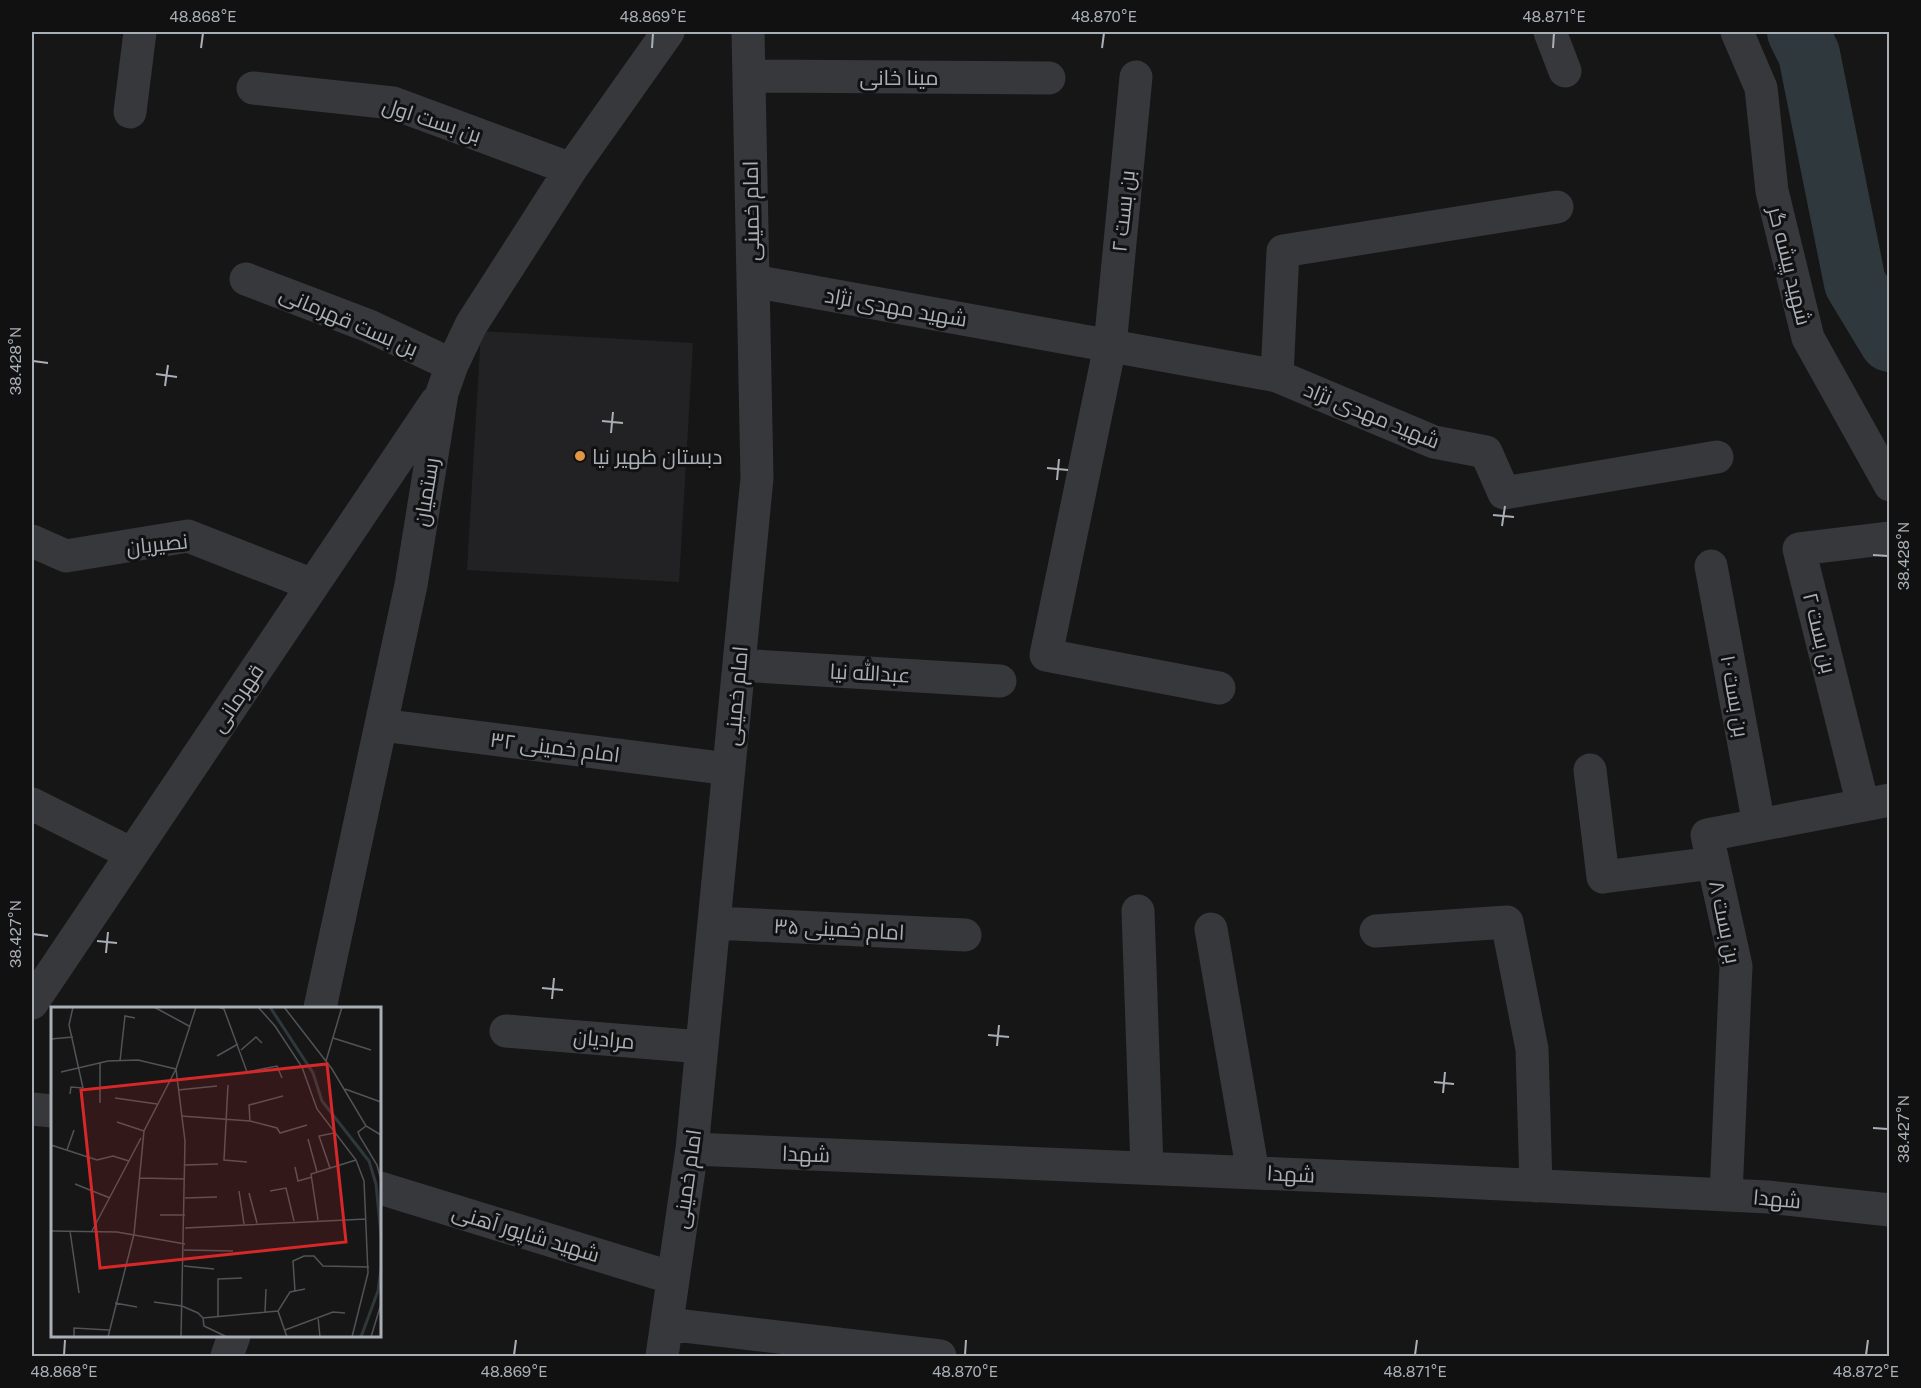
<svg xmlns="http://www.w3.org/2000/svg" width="1921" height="1388" viewBox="0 0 1921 1388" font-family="'Public Sans',Cairo,sans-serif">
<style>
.built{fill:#222224}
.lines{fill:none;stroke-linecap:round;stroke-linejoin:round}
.river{stroke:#2f383c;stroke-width:62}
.minor{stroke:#37383c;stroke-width:33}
.ticks{fill:none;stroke:#a9afb6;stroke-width:2}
.poi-dot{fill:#e19643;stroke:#111112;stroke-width:2}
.labels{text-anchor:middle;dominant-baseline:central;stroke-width:6;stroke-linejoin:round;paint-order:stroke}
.street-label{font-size:21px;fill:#a9afb6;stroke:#111112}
.poi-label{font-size:21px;fill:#a9afb6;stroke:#111112;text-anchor:start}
.inset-river{fill:none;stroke:#2f383c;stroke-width:3}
.inset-road{fill:none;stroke:#515357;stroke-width:1.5}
.view{fill:#d62828;fill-opacity:0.15;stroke:#d62828;stroke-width:3}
.inset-edge{fill:none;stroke:#a9afb6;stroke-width:3}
.neatline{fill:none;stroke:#a9afb6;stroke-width:2}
.ticks-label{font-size:15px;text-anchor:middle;fill:#a9afb6}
</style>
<rect width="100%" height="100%" fill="#161617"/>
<path class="built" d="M 481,331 L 693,343 L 679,582 L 467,570 Z"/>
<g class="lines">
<path class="river" d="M 1798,32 L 1809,54 L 1855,283 L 1890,341"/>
<path class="minor" d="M 1550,32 L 1565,71
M 1737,32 L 1761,88 L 1772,191 L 1808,338 L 1890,485
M 749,76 L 1049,78
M 1136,77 L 1110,346 L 1046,655 L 1219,688
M 253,88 L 393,103 L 571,169
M 130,112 L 140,32
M 246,279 L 369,326 L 452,365
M 753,281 L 1277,376 L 1434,442 L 1486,452 L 1504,493 L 1717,457
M 1277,376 L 1283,251 L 1557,207
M 32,541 L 66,556 L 188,536 L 313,585
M 1711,566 L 1759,825
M 739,665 L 1000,681
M 381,725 L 729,769
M 1590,770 L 1603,877 L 1713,863
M 32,804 L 132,854
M 1863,805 L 1799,549 L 1890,538
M 1138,911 L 1147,1168
M 714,923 L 965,935
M 1211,929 L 1253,1173
M 1376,931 L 1507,922 L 1532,1049 L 1536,1186
M 32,1003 L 436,402
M 320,1008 L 411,585 L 442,393 L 452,365 L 471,325 L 571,169 L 668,32
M 506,1031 L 702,1047
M 32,1109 L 52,1111
M 692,1149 L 1422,1180 L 1768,1197 L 1890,1210
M 380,1188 L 673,1278
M 1726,1195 L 1736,966 L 1707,835 L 1890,800
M 667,1324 L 940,1356
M 227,1356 L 234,1336
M 662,1356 L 692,1149 L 757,478 L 748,32"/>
</g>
<path class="ticks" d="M 201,48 L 203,33M 652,48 L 653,33M 1102,48 L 1104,33M 1553,48 L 1554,33M 33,361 L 48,363M 156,374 L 177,377M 165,386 L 168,365M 602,421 L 623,423M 611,433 L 613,412M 1047,468 L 1068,470M 1057,480 L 1059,459M 1493,515 L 1514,517M 1502,526 L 1505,506M 1873,555 L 1888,556M 33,934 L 48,936M 97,941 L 117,943M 106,953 L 108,932M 542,988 L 563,990M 552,999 L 554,978M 988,1035 L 1009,1037M 997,1046 L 999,1025M 1434,1082 L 1454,1084M 1443,1093 L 1445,1072M 1873,1128 L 1888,1129M 64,1355 L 65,1340M 514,1355 L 516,1340M 965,1355 L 966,1340M 1415,1355 L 1417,1340M 1866,1355 L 1868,1340"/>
<circle class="poi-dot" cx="580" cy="456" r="6"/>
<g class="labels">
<g class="street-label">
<text x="899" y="77">مینا خانی</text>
<text transform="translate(432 120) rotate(18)">بن بست اول</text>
<text transform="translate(751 211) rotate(-91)">امام خمینی</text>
<text transform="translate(1123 211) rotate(-84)">بن بست ۲</text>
<text transform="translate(1790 266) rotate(76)">شهید پیشه گر</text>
<text transform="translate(896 307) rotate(10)">شهید مهدی نژاد</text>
<text transform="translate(349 321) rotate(23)">بن بست قهرمانی</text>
<text transform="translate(1372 415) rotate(22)">شهید مهدی نژاد</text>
<text transform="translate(426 492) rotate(-81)">رستمیان</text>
<text transform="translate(157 544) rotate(-6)">نصیریان</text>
<text transform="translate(1820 633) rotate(76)">بن بست ۲</text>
<text transform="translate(870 673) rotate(3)">عبدالله نیا</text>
<text transform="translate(736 696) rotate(-85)">امام خمینی</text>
<text transform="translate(1735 696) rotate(80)">بن بست ۱۰</text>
<text transform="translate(237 698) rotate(-56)">قهرمانی</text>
<text transform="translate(555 747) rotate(7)">امام خمینی ۳۲</text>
<text transform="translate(1725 922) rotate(78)">بن بست ۸</text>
<text transform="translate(839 929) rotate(3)">امام خمینی ۳۵</text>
<text transform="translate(604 1039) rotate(5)">مرادیان</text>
<text transform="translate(806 1154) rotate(2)">شهدا</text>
<text transform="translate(1291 1174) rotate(3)">شهدا</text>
<text transform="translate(687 1179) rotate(-82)">امام خمینی</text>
<text transform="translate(1777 1199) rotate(5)">شهدا</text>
<text transform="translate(526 1233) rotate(17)">شهید شاپور آهنی</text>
</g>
<g class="poi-label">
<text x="592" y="456">دبستان ظهیر نیا</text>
</g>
</g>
<g transform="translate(51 1007)">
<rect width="330" height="330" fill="#161617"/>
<path class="inset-river" d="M 219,0 L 262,66 L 271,94 L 318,154 L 325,177 L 330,228M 310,330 L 327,284 L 330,261"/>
<path class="inset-road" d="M 103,0 L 138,19M 167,0 L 173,2 L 196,65 L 226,59 L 231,71M 207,0 L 224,19 L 251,60 L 266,102 L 305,153 L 313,174 L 317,266 L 301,330M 233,0 L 281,62 L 315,119 L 330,128M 282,31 L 320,43M 0,32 L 22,30M 190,43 L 205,30 L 211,36M 166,49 L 187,37M 69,54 L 74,9 L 84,11M 275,54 L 291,0M 10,65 L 57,54 L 87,53 L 125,62 L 93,124 L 83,227 L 57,330M 177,78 L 173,153 L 196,155M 294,82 L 330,95M 127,83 L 166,79M 19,87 L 20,80 L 32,81 L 18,18 L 22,0M 64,91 L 106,97M 49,96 L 49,56M 130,109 L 199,114 L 226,121 L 229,126 L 256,118M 199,114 L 198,98 L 232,89M 66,115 L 93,124M 315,119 L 307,125 L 309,130 L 326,158 L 330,173M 257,132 L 266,165M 0,138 L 46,153 L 62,149 L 78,154M 16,143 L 23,123M 134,158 L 167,157M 244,160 L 247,174 L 261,170M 279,161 L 268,129 L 283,126M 89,171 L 134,172M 24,177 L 59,191M 188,184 L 193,217M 219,184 L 235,181 L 243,214M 198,186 L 206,216M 134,191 L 166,190M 109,208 L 134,208M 267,213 L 260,167 L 305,153M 134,221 L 315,212M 0,224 L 66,225 L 134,237M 19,224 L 28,286M 41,224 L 90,131M 133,243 L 182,244M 133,259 L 163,262M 244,284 L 242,254 L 253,249 L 263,249 L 272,259 L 318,260M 103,295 L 131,299 L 147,306 L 152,311 L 153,319 L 176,330M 64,296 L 86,300M 214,305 L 215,282M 167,309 L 167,272 L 191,271M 267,310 L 269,330M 152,311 L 227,304M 234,323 L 282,305 L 294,306M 23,330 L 23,321 L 58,323M 130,330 L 134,134 L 125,62 L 145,0M 236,330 L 227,304 L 239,285 L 254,282M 320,330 L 330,297"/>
<path class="view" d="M 276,57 L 295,235 L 49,261 L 30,83 Z"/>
<rect width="330" height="330" class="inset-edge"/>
</g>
<rect width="1921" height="1388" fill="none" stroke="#111112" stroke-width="66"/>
<rect x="33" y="33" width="1855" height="1322" class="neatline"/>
<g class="ticks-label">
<text x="203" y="22">48.868°E</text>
<text x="653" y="22">48.869°E</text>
<text x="1104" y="22">48.870°E</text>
<text x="1554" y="22">48.871°E</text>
<text transform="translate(16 361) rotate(-90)" y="5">38.428°N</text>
<text transform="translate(1904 556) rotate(-90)" y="5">38.428°N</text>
<text transform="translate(16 934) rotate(-90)" y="5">38.427°N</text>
<text transform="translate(1904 1129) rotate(-90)" y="5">38.427°N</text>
<text x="64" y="1377">48.868°E</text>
<text x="514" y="1377">48.869°E</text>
<text x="965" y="1377">48.870°E</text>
<text x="1415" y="1377">48.871°E</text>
<text x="1866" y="1377">48.872°E</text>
</g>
</svg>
